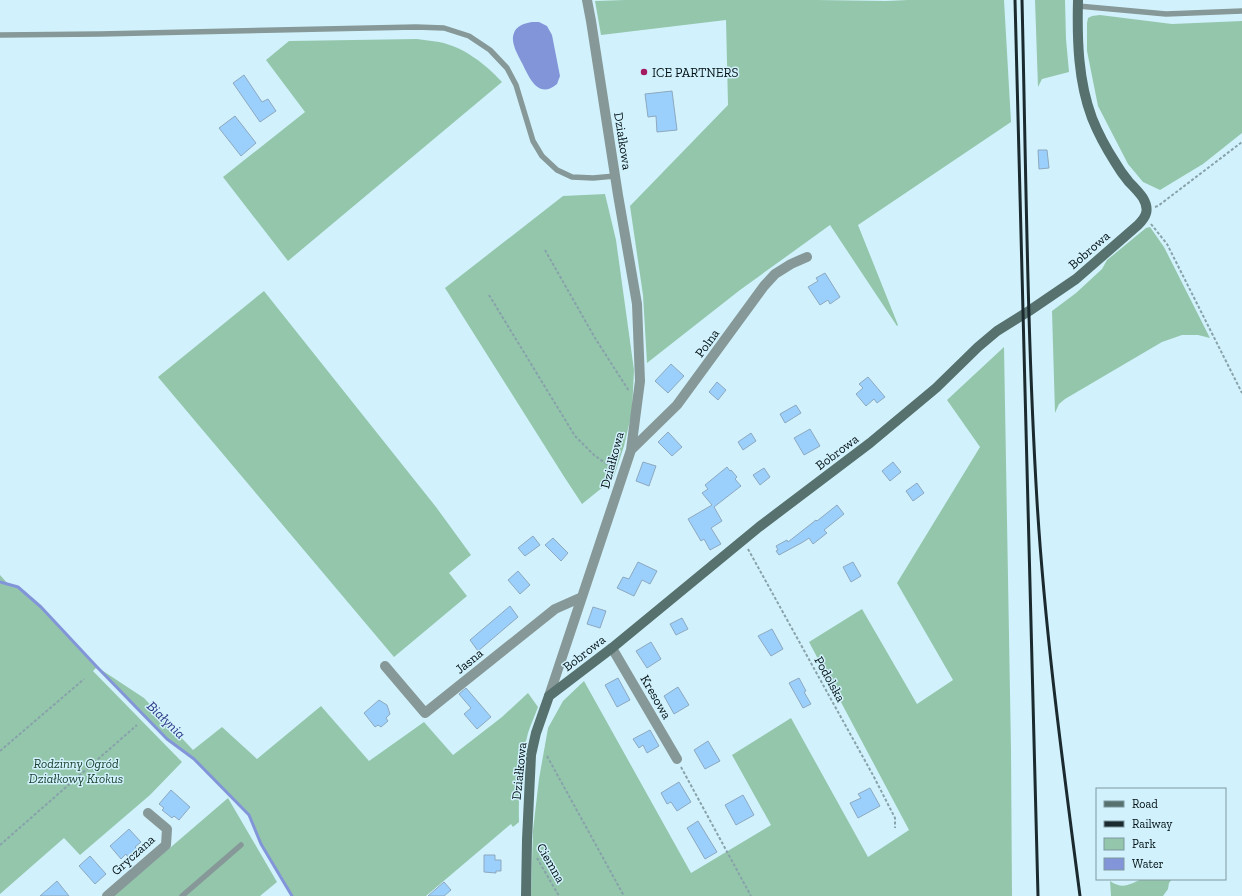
<svg xmlns="http://www.w3.org/2000/svg" width="1242" height="896" viewBox="0 0 1242 896" font-family="'Zilla Slab',serif">
<style>
.green{fill:#94c6ac}
.water{fill:#8395d9}
.lines{fill:none;stroke-linecap:round;stroke-linejoin:round}
.stream{stroke:#8395d9;stroke-width:3}
.building{fill:#9cd0fc;stroke:#8da8bf}
.path{stroke:#88a2aa;stroke-width:2;stroke-dasharray:3 2;stroke-linecap:butt}
.lane{stroke:#869897;stroke-width:5.5}
.street{stroke:#869897;stroke-width:10}
.secondary{stroke:#56716e;stroke-width:10}
.rail{stroke:#1b2a2f;stroke-width:3}
.poi-dot{fill:#a31a63;stroke:#d1f2fc;stroke-width:1.5}
.labels{text-anchor:middle;dominant-baseline:central;stroke-width:3;stroke-linejoin:round;paint-order:stroke}
.poi-label{font-size:13px;fill:#031014;stroke:#d1f2fc;text-anchor:start}
.street-label{font-size:13px;fill:#031014;stroke:#d1f2fc}
.park-label{font-size:13px;font-style:italic;fill:#1c4130;stroke:#d1f2fc}
.water-label{font-size:14px;font-style:italic;fill:#2a3584;stroke:#d1f2fc}
</style>
<rect width="100%" height="100%" fill="#d1f2fc"/>
<path class="green" d="M 625,0 L 816,0 L 886,1 L 908,0 L 1004,0 L 1011,122 L 858,225 L 898,325 L 897,326 L 830,225 L 740,290 L 647,363 L 643,295 L 630,206 L 728,105 L 726,20 L 601,35 L 595,1 Z
M 1035,0 L 1065,0 L 1066,39 L 1069,72 L 1042,79 L 1038,87 Z
M 1100,15 L 1172,24 L 1242,21 L 1242,133 L 1203,164 L 1160,190 L 1143,182 L 1128,164 L 1098,106 L 1087,51 L 1087,23 L 1088,18 L 1092,16 Z
M 417,39 C 424,40 432,41 439,42 C 464,47 485,64 502,82 L 288,261 L 223,177 L 305,112 L 266,60 L 289,41 Z
M 605,194 L 616,240 L 634,370 L 632,412 L 624,446 L 613,479 L 582,504 L 563,475 L 445,288 L 563,196 Z
M 1146,228 L 1150,227 L 1164,247 L 1210,338 L 1198,335 L 1182,335 L 1162,342 L 1065,399 L 1059,404 L 1055,413 L 1052,311 L 1076,293 L 1102,269 L 1107,260 Z
M 264,291 L 436,507 L 471,555 L 449,573 L 467,596 L 394,657 L 158,377 Z
M 1004,347 L 1011,750 L 1012,896 L 531,896 L 533,830 L 539,779 L 548,728 L 563,701 L 584,681 L 691,873 L 771,825 L 732,755 L 791,718 L 868,857 L 909,830 L 809,642 L 862,609 L 917,704 L 953,680 L 897,583 L 980,447 L 947,400 Z
M 0,575 L 9,585 L 18,587 L 41,607 L 97,667 L 144,698 L 193,750 L 222,727 L 257,759 L 321,706 L 369,761 L 424,722 L 453,755 L 502,717 L 528,693 L 538,707 C 535,715 531,724 528,733 C 521,761 518,793 519,822 L 513,827 L 511,824 L 426,896 L 292,896 L 261,844 L 249,815 L 194,759 L 167,739 L 97,667 L 93,671 L 182,762 L 150,795 L 80,855 L 64,838 L 0,894 Z
M 228,798 L 277,882 L 260,896 L 114,896 Z
M 1142,879 L 1172,879 L 1169,883 L 1168,889 L 1163,896 L 1111,896 L 1110,881 C 1123,890 1130,884 1142,879 Z"/>
<path class="water" d="M 532,22 L 539,22 L 547,26 L 552,35 L 560,76 L 557,84 C 538,100 529,77 522,63 C 518,55 510,42 514,33 C 516,26 525,23 532,22 Z"/>
<g class="lines">
<path class="stream" d="M 0,582 L 18,587 L 41,607 L 97,667 L 167,739 L 194,759 L 249,815 L 261,844 L 292,896"/>
</g>
<path class="building" d="M 244,75 L 262,102 L 268,99 L 276,111 L 260,122 L 233,83 Z
M 672,91 L 677,130 L 657,132 L 656,116 L 648,117 L 645,94 Z
M 235,116 L 256,143 L 241,156 L 219,128 Z
M 1038,150 L 1047,150 L 1049,168 L 1039,169 Z
M 825,273 L 840,297 L 830,304 L 828,300 L 820,305 L 808,287 L 818,281 L 816,278 Z
M 671,364 L 684,376 L 668,393 L 655,381 Z
M 868,377 L 885,397 L 877,403 L 874,399 L 866,406 L 856,394 L 863,388 L 859,384 Z
M 717,382 L 726,390 L 718,400 L 709,392 Z
M 796,405 L 801,413 L 785,423 L 780,414 Z
M 810,429 L 820,446 L 804,455 L 794,438 Z
M 668,432 L 682,447 L 672,456 L 658,442 Z
M 751,433 L 756,441 L 743,450 L 738,442 Z
M 643,462 L 656,466 L 649,486 L 636,481 Z
M 893,462 L 901,472 L 890,481 L 882,471 Z
M 727,467 L 730,471 L 731,470 L 737,477 L 735,479 L 741,486 L 714,507 L 722,521 L 711,528 L 721,544 L 710,550 L 704,539 L 701,541 L 688,519 L 712,505 L 702,493 L 708,489 L 705,485 Z
M 764,468 L 770,477 L 760,485 L 753,475 Z
M 917,483 L 924,493 L 913,501 L 906,491 Z
M 837,505 L 844,514 L 824,530 L 827,533 L 813,544 L 809,538 L 803,542 L 779,555 L 776,551 L 778,550 L 776,546 L 787,540 L 788,542 L 816,520 L 817,521 Z
M 533,536 L 540,545 L 525,556 L 518,548 Z
M 553,538 L 568,553 L 561,561 L 545,545 Z
M 638,562 L 657,571 L 650,584 L 642,580 L 634,596 L 617,588 L 623,577 L 629,579 Z
M 853,562 L 861,576 L 851,582 L 843,567 Z
M 518,571 L 530,585 L 520,594 L 508,580 Z
M 510,606 L 518,617 L 478,651 L 470,640 Z
M 593,607 L 606,611 L 600,628 L 587,624 Z
M 682,618 L 688,629 L 676,635 L 670,624 Z
M 772,629 L 783,649 L 771,656 L 758,636 Z
M 651,642 L 661,659 L 647,668 L 636,651 Z
M 618,678 L 630,700 L 617,707 L 605,685 Z
M 799,678 L 806,691 L 804,692 L 811,704 L 803,708 L 789,683 Z
M 678,687 L 689,705 L 674,714 L 664,696 Z
M 466,688 L 491,717 L 477,729 L 464,714 L 471,708 L 459,694 Z
M 379,700 L 387,705 L 390,714 L 386,718 L 388,721 L 381,727 L 378,725 L 375,727 L 364,713 Z
M 650,730 L 659,746 L 647,753 L 643,745 L 639,748 L 633,739 Z
M 708,741 L 720,761 L 705,769 L 694,750 Z
M 679,782 L 691,802 L 677,811 L 671,802 L 667,804 L 661,793 Z
M 870,788 L 880,806 L 858,818 L 850,803 L 861,798 L 858,794 Z
M 171,790 L 190,807 L 179,820 L 174,816 L 172,818 L 162,810 L 164,808 L 159,804 Z
M 743,795 L 754,815 L 736,825 L 725,805 Z
M 698,821 L 717,852 L 705,859 L 687,828 Z
M 129,829 L 141,842 L 135,847 L 137,849 L 128,857 L 126,854 L 121,859 L 110,846 Z
M 484,855 L 495,855 L 495,860 L 501,860 L 501,871 L 496,871 L 496,873 L 484,872 Z
M 90,856 L 106,874 L 95,884 L 79,866 Z
M 57,881 L 69,896 L 40,896 Z
M 444,882 L 451,890 L 444,896 L 428,896 Z"/>
<g class="lines">
<path class="path" d="M 1155,207 L 1158,206 L 1242,142
M 1151,224 L 1167,244 L 1242,393
M 545,250 L 595,338 L 629,391
M 489,295 L 575,436 L 594,455 L 615,470
M 748,549 L 874,777 L 895,818 L 895,828
M 0,751 L 84,679
M 547,756 L 624,896
M 681,767 L 751,896
M 0,845 L 137,725
M 537,858 L 559,896"/>
<path class="lane" d="M 1078,6 L 1166,14 L 1242,11
M 0,35 L 100,34 L 416,27 L 444,28 L 469,36 L 490,50 L 507,68 L 516,85 L 533,141 L 542,156 L 557,170 L 572,177 L 593,178 L 615,176
M 182,896 L 241,845"/>
<path class="street" d="M 631,450 L 677,405 L 764,286 L 775,274 L 791,264 L 807,257
M 612,648 L 677,759
M 385,666 L 425,713 L 555,609 L 582,597
M 549,696 L 631,450 L 640,381 L 637,304 L 618,195 L 591,21 L 587,0
M 107,896 L 166,845 L 167,829 L 148,813"/>
<path class="secondary" d="M 526,896 L 527,840 L 531,755 L 536,733 L 549,696 L 612,648 L 759,527 L 870,443 L 936,388 L 978,347 L 997,331 L 1029,311 L 1076,279 L 1138,225 C 1146,217 1150,210 1143,198 C 1139,192 1134,187 1129,182 C 1124,176 1119,169 1115,162 C 1106,148 1098,133 1092,118 C 1078,81 1077,39 1078,0"/>
<path class="rail" d="M 1015,0 L 1038,896
M 1022,0 C 1026,167 1027,334 1037,501 C 1045,633 1063,765 1080,896"/>
</g>
<circle class="poi-dot" cx="644" cy="72" r="4"/>
<g class="labels">
<g class="poi-label">
<text x="652" y="72">ICE PARTNERS</text>
</g>
<g class="street-label">
<text transform="translate(623 141) rotate(81)">Działkowa</text>
<text transform="translate(1089 250) rotate(-41)">Bobrowa</text>
<text transform="translate(707 343) rotate(-54)">Polna</text>
<text transform="translate(837 452) rotate(-37)">Bobrowa</text>
<text transform="translate(612 460) rotate(-75)">Działkowa</text>
<text transform="translate(584 653) rotate(-38)">Bobrowa</text>
<text transform="translate(469 661) rotate(-39)">Jasna</text>
<text transform="translate(830 679) rotate(61)">Podolska</text>
<text transform="translate(656 697) rotate(60)">Kresowa</text>
<text transform="translate(519 771) rotate(-84)">Działkowa</text>
<text transform="translate(133 855) rotate(-42)">Gryczana</text>
<text transform="translate(551 863) rotate(60)">Ciemna</text>
</g>
<g class="park-label">
<text x="76" y="763">Rodzinny Ogród<tspan x="76" dy="15">Działkowy Krokus</tspan></text>
</g>
<g class="water-label">
<text transform="translate(166 720) rotate(44)">Białynia</text>
</g>
</g>
<rect x="1096" y="788" width="130" height="92" fill="#d1f2fc" stroke="#7f989f"/>
<rect x="1104" y="801" width="20" height="6" fill="#56716e" stroke="#7f989f"/>
<text x="1132" y="808" font-size="12" fill="#031014">Road</text>
<rect x="1104" y="821" width="20" height="6" fill="#1b2a2f" stroke="#7f989f"/>
<text x="1132" y="828" font-size="12" fill="#031014">Railway</text>
<rect x="1104" y="838" width="20" height="12" fill="#94c6ac" stroke="#7f989f"/>
<text x="1132" y="848" font-size="12" fill="#031014">Park</text>
<rect x="1104" y="858" width="20" height="12" fill="#8395d9" stroke="#7f989f"/>
<text x="1132" y="868" font-size="12" fill="#031014">Water</text>
</svg>
